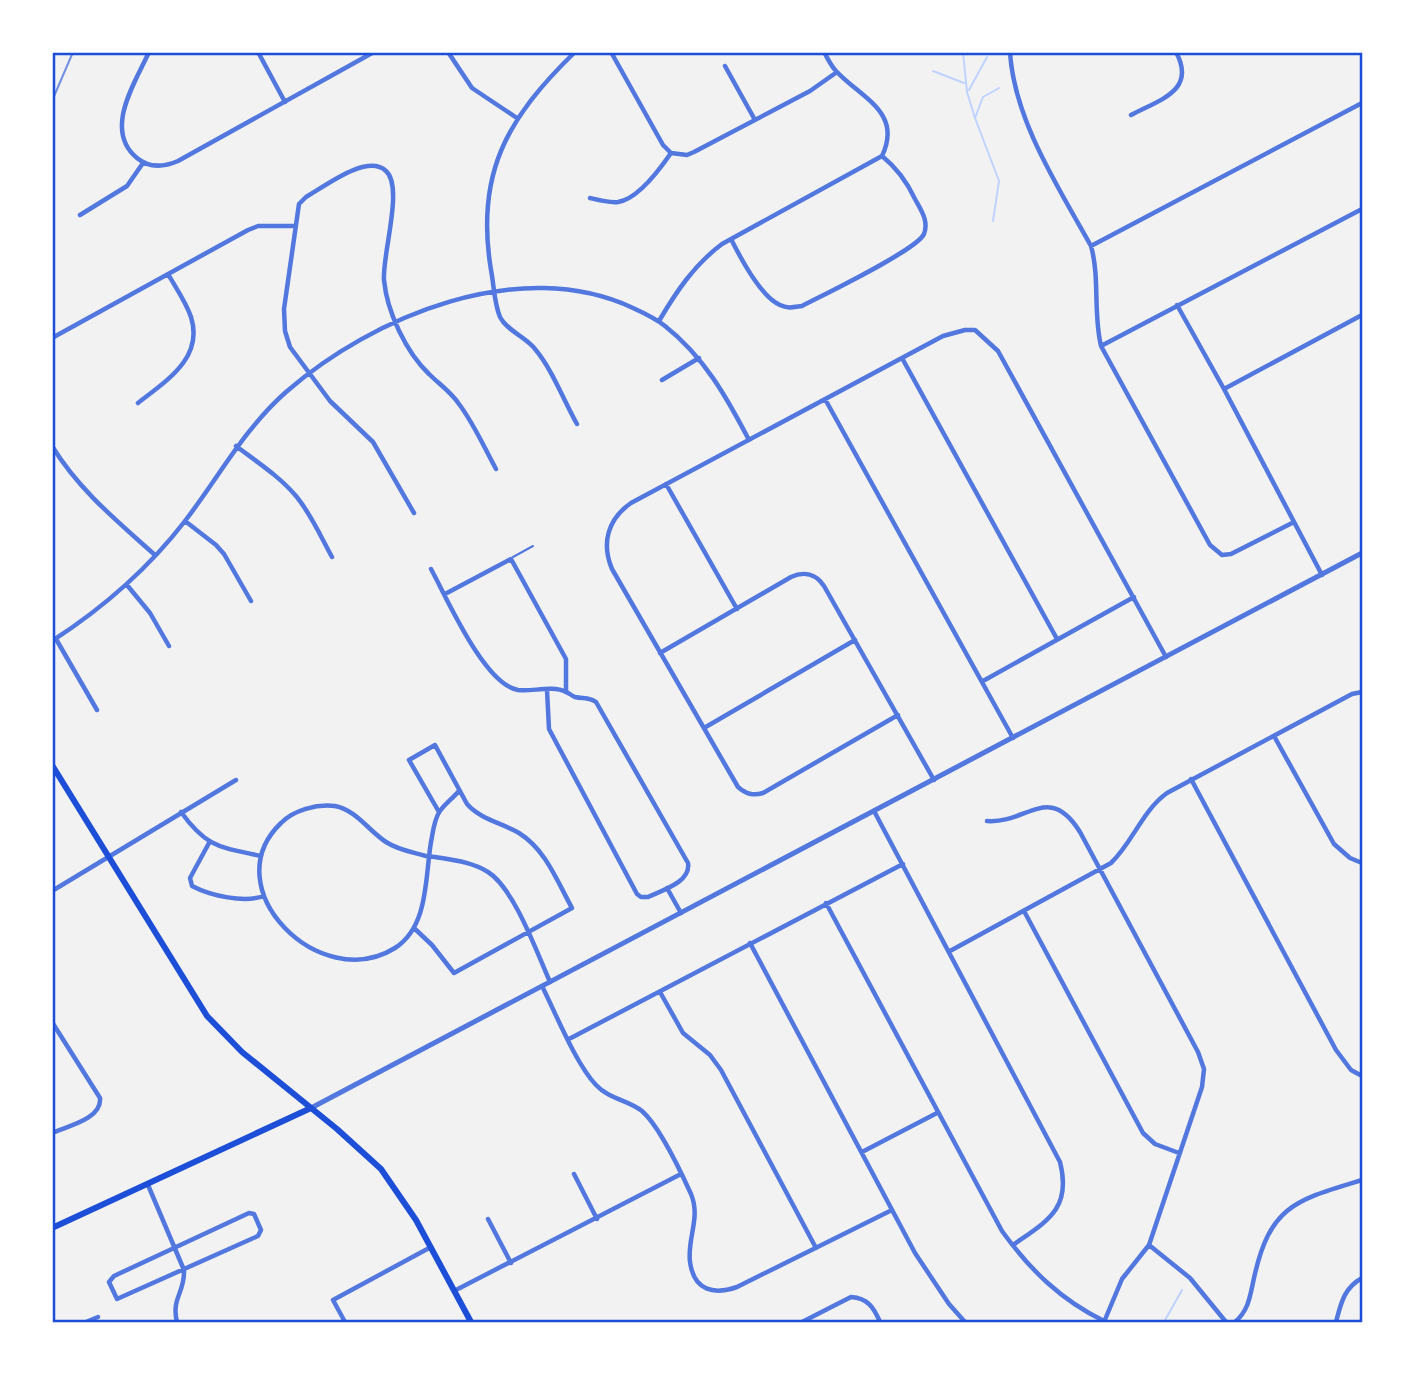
<svg xmlns="http://www.w3.org/2000/svg" width="1415" height="1375" viewBox="0 0 1415 1375" font-family="Montserrat,sans-serif">
<style>
.lines{fill:none;stroke-linecap:round;stroke-linejoin:round}
.stream{stroke:#bfd3fe;stroke-width:2}
.service{stroke:#5277de;stroke-width:2}
.minor{stroke:#5277de;stroke-width:4.5}
.tertiary{stroke:#5277de;stroke-width:5}
.secondary{stroke:#1d4ed8;stroke-width:6}
.rail{stroke:#7290e2;stroke-width:2}
.neatline{fill:none;stroke:#1d4ed8;stroke-width:2.5}
</style>
<rect width="100%" height="100%" fill="#f2f2f2"/>
<g class="lines">
<path class="stream" d="M 963,52 L 967,92 L 975,118 L 999,181 L 993,221
M 933,71 L 964,83
M 969,90 L 987,57
M 975,118 L 983,97 L 999,88
M 1164,1322 L 1182,1290"/>
<path class="service" d="M 513,557 L 533,546"/>
<path class="minor" d="M 149,52 C 135,83 103,130 137,158 C 149,168 164,167 178,161 L 374,52
M 258,52 L 285,102
M 448,52 L 472,88 L 517,118
M 575,52 C 507,118 475,174 491,270 C 494,285 494,303 500,317 C 507,331 526,337 535,349 C 552,369 564,401 577,424
M 611,52 L 663,145 L 671,153
M 824,52 C 828,59 831,66 836,71 C 861,98 903,112 882,156
M 1010,52 C 1014,120 1059,188 1091,246 C 1100,278 1093,313 1101,346 L 1210,545 L 1222,555 L 1231,554 L 1294,522
M 725,66 L 755,120
M 1131,115 C 1159,100 1197,91 1176,52
M 671,153 L 687,155 L 694,152 L 810,91 L 837,72
M 590,198 C 598,200 609,203 618,202 C 638,199 660,169 671,153
M 80,215 L 127,186 L 143,163
M 731,239 C 740,257 761,297 780,305 C 788,309 794,307 802,306 C 823,295 917,250 924,234 C 929,221 921,210 915,199 C 907,182 897,168 882,156
M 1091,246 L 1362,103
M 1177,305 L 1224,389 L 1322,575
M 659,321 C 676,292 694,265 722,244 L 882,156
M 52,338 L 248,230 L 258,226 L 295,226
M 1101,346 L 1362,209
M 902,358 L 1057,639
M 662,380 L 699,358
M 1224,389 L 1362,315
M 825,399 L 1013,738
M 138,403 C 166,381 204,358 191,317 C 186,302 176,288 168,274
M 52,446 C 79,490 117,521 155,555
M 236,446 C 257,462 279,476 296,496 C 311,514 321,537 332,557
M 666,484 L 737,609
M 414,513 L 373,442 L 330,401 L 290,347 L 285,331 L 284,309 L 299,204 L 306,197 C 324,187 367,153 386,171 C 404,187 382,255 384,280 C 387,312 406,352 429,374 C 439,384 451,392 459,404 C 474,424 484,447 496,469
M 185,521 L 216,545 L 224,554 L 251,601
M 431,569 C 447,598 484,684 518,690 C 532,692 552,685 566,692 C 569,693 572,696 575,697 C 583,699 589,697 596,702 L 688,863 C 691,882 663,890 648,897 L 641,897 L 637,894 L 549,729 L 547,690
M 127,585 L 150,613 L 169,646
M 445,594 L 511,559 L 566,659 L 566,691
M 56,639 L 97,710
M 52,641 C 103,608 148,569 185,521 C 219,477 244,429 286,392 C 373,316 520,255 633,308 C 644,313 655,318 665,326 C 704,357 726,396 749,440
M 660,653 L 791,577 C 804,571 816,574 824,586 L 934,780
M 983,681 L 1134,597
M 898,715 L 763,793 C 753,796 746,794 738,787 L 612,569 C 601,543 608,519 631,503 L 943,336 L 965,330 L 975,330 L 998,351 L 1166,657
M 704,728 L 855,640
M 1274,736 L 1334,844 L 1350,858 L 1362,863
M 1191,779 L 1336,1050 L 1351,1070 L 1362,1076
M 458,792 C 453,798 445,804 440,811 C 434,819 433,832 431,842 C 425,877 429,926 395,948 C 320,995 213,888 281,823 C 294,810 316,804 335,806 C 356,810 369,831 386,842 C 398,850 412,852 426,856 L 435,857 C 453,860 472,862 488,872 C 514,888 537,953 550,982
M 874,811 L 1060,1162 C 1072,1209 1047,1221 1013,1245
M 181,812 C 207,848 220,847 261,856
M 987,821 C 1027,824 1049,782 1080,832 L 1198,1052 L 1204,1069 L 1202,1087 L 1149,1245 L 1122,1279 L 1104,1322
M 209,843 L 190,878 L 192,886 C 211,896 244,903 264,896
M 667,888 L 681,913
M 52,891 L 236,780
M 826,903 L 1002,1231 C 1030,1270 1061,1300 1104,1321
M 1024,911 L 1143,1133 L 1155,1144 L 1179,1153
M 414,928 L 432,945 L 454,973 L 572,908 C 557,881 546,850 519,833 C 502,823 480,819 467,804 L 435,745 L 409,760 L 439,812
M 750,943 L 915,1253 L 949,1304 L 965,1322
M 950,951 L 1111,863 C 1133,842 1142,811 1167,793 L 1352,694 L 1362,692
M 542,986 C 556,1014 576,1064 596,1085 C 609,1099 628,1100 642,1111 C 659,1126 681,1172 691,1194 C 701,1218 687,1238 690,1262 C 694,1291 714,1295 737,1287 L 892,1210
M 660,992 L 683,1033 L 710,1055 L 721,1070 L 816,1248
M 52,1022 L 100,1098 C 102,1119 68,1126 52,1133
M 569,1039 L 903,864
M 862,1152 L 937,1113
M 574,1174 L 597,1219
M 148,1185 L 184,1270 C 185,1293 171,1298 177,1322
M 249,1213 L 254,1214 L 261,1230 L 258,1236 L 117,1299 L 109,1282 L 114,1276 Z
M 488,1219 L 511,1263
M 1149,1245 L 1190,1278 L 1226,1322
M 454,1291 L 681,1174
M 86,1322 L 98,1317
M 345,1322 L 333,1300 L 431,1247
M 802,1322 L 851,1297 C 868,1298 874,1308 880,1322
M 1235,1322 C 1249,1310 1250,1296 1254,1278 C 1270,1205 1296,1200 1362,1180
M 1336,1322 C 1341,1303 1344,1288 1362,1278"/>
<path class="tertiary" d="M 311,1108 L 1362,553"/>
<path class="secondary" d="M 52,765 L 207,1016 L 242,1052 L 337,1129 L 381,1169 L 416,1220 L 471,1322
M 52,1228 L 311,1108"/>
<path class="rail" d="M 52,101 L 73,52"/>
</g>
<rect width="1415" height="1375" fill="none" stroke="#ffffff" stroke-width="108"/>
<rect x="54" y="54" width="1307" height="1267" class="neatline"/>
</svg>
